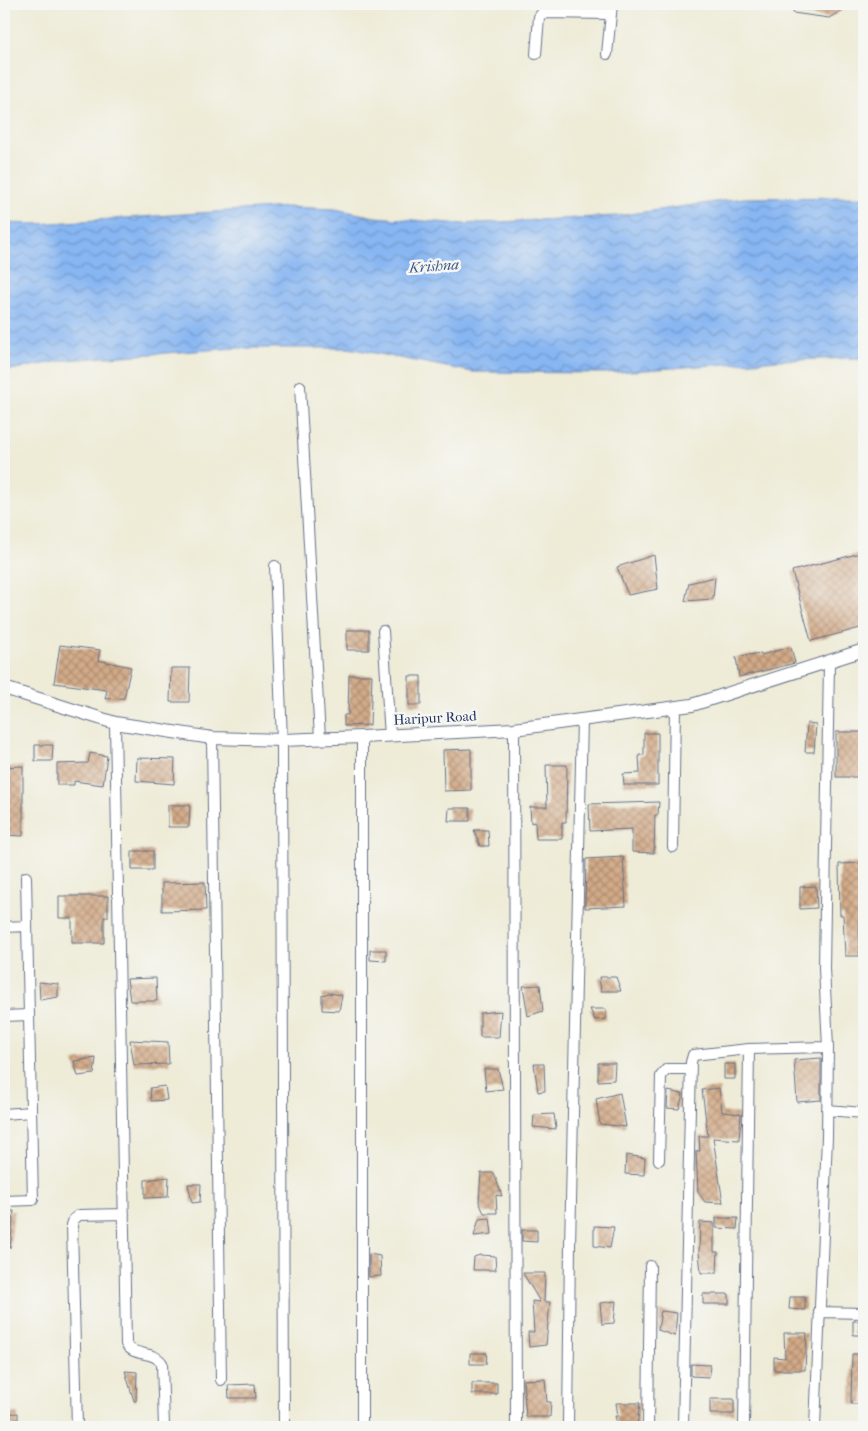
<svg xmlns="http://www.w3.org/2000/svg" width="868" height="1431" viewBox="0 0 868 1431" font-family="'IM FELL French Canon',serif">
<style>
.water{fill:url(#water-waves);stroke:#5172a8}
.building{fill:url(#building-cross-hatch)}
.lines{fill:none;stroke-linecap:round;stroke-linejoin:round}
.minor-casing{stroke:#657188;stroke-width:12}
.tertiary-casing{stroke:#657188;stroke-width:14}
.minor{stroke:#fff;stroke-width:10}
.tertiary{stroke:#fff;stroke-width:12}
.labels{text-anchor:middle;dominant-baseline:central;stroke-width:5;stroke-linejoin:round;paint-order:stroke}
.street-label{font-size:14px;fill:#1b2f5e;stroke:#f6f6f2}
.water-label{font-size:15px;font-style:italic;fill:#3b588a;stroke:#f6f6f2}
</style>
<defs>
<pattern id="water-waves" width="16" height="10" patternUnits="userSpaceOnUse" patternTransform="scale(1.25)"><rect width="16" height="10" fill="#87b6f2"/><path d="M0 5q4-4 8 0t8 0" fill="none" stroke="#6e94c7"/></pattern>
<pattern id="building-cross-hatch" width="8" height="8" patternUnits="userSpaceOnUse" patternTransform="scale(1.25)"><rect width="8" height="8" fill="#d3aa87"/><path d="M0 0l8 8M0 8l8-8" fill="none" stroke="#aa8b72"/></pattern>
</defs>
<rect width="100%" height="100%" fill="#f6f6f2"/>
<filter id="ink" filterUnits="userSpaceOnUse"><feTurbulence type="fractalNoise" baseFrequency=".02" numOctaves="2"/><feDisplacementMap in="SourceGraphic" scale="10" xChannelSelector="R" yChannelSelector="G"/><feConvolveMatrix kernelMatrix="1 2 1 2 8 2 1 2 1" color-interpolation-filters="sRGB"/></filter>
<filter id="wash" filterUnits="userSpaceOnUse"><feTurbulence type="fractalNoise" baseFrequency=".0096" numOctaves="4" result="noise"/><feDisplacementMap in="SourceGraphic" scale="20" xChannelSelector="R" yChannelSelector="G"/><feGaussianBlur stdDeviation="1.12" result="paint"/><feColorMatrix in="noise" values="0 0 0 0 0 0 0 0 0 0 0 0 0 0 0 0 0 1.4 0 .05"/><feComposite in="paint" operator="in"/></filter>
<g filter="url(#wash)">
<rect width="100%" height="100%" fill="#eeebd7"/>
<path class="water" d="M 864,197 L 864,358 L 779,360 L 605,373 L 473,372 L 348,348 L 236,348 L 66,360 L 4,371 L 4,223 L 38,224 L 287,207 L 335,209 L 375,217 L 462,224 L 616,216 L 743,198 Z"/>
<g id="blocks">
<path class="building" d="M 794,4 L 853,4 L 829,18 L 793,13 Z
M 864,552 L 864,627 L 811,641 L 792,571 Z
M 654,555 L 658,589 L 628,595 L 617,567 Z
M 715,577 L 713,599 L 685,601 L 689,583 Z
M 347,630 L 369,630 L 369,650 L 347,650 Z
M 60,645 L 100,650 L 98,660 L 131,667 L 124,698 L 105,699 L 107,690 L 54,683 Z
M 791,647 L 795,663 L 739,677 L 736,657 L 761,653 L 761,655 Z
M 171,668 L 190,668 L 189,702 L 170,702 Z
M 349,675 L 372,675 L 370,725 L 344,726 L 344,715 L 348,715 Z
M 409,676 L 421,676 L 421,705 L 409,705 Z
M 807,723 L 816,724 L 814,752 L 805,752 Z
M 836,732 L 864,732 L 864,777 L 836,777 Z
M 644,733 L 658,733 L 658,785 L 624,785 L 623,774 L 640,773 L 639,755 L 644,755 Z
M 35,745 L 53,745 L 52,761 L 35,761 Z
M 471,749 L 471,790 L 444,791 L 443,750 Z
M 90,753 L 107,756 L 103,785 L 74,781 L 74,785 L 57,785 L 57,764 L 88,763 Z
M 137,758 L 175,759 L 174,784 L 136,781 Z
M 546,765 L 567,765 L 566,822 L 562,822 L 562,839 L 536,839 L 535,822 L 531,823 L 530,807 L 547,807 Z
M 23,766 L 23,836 L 4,835 L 4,767 Z
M 659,802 L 658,815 L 655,815 L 654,853 L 632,852 L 632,829 L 590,831 L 589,804 Z
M 168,805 L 190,805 L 189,827 L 168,827 Z
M 449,808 L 470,808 L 470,821 L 448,821 Z
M 474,830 L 488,830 L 489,846 L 480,846 Z
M 132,851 L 153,851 L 153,870 L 132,870 Z
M 623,857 L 626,906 L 585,908 L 586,859 Z
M 864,863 L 864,914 L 859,914 L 860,956 L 845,956 L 843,915 L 840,915 L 839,864 Z
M 205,882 L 206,910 L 162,911 L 162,883 Z
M 816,886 L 817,908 L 800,909 L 800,887 Z
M 59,896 L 108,896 L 108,917 L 104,917 L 104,943 L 72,943 L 72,918 L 59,918 Z
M 370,950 L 386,950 L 386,961 L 370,960 Z
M 599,977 L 616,977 L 621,991 L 601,991 Z
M 156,978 L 157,1001 L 130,1001 L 127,979 Z
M 39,982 L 58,984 L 58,997 L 40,1000 Z
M 540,985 L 543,1011 L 528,1016 L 523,986 Z
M 329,993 L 342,995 L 339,1011 L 322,1010 L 322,995 Z
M 590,1009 L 606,1009 L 606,1019 L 595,1020 Z
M 501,1011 L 499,1037 L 480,1037 L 480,1013 Z
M 130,1040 L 168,1042 L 169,1064 L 134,1065 Z
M 96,1058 L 94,1074 L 78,1076 L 74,1061 Z
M 821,1058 L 821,1100 L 797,1102 L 794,1060 Z
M 598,1063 L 615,1063 L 614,1080 L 598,1081 Z
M 534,1064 L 544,1064 L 545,1091 L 538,1092 Z
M 724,1064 L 735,1064 L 735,1079 L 724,1079 Z
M 484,1069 L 498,1069 L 503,1089 L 486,1091 Z
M 165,1086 L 167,1100 L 151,1101 L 150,1088 Z
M 719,1088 L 722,1112 L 741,1114 L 739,1140 L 713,1138 L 723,1203 L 705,1202 L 698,1192 L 696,1151 L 700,1151 L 699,1136 L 708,1136 L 702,1090 Z
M 668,1091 L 683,1094 L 679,1109 L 667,1108 Z
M 620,1093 L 626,1127 L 600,1124 L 596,1099 Z
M 554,1114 L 556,1129 L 533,1127 L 534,1115 Z
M 626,1155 L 645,1158 L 644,1175 L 625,1174 Z
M 481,1173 L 494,1173 L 502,1196 L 496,1195 L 497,1213 L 484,1213 L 479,1202 Z
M 169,1177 L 168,1197 L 145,1198 L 145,1180 Z
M 188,1184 L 201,1184 L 200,1202 L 192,1203 Z
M 14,1211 L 10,1248 L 4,1248 L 4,1212 Z
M 490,1218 L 492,1234 L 474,1236 L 479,1219 Z
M 716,1218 L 738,1218 L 737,1229 L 716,1228 Z
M 700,1222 L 714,1223 L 714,1252 L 718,1252 L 717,1273 L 701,1273 L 699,1252 Z
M 594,1226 L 614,1227 L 610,1248 L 594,1246 Z
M 522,1230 L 537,1230 L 537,1242 L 522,1241 Z
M 369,1254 L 380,1256 L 381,1276 L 369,1277 Z
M 480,1255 L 495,1256 L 496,1270 L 473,1270 L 474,1257 Z
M 523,1273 L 545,1273 L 544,1302 L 550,1302 L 546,1345 L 529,1347 L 528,1332 L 534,1332 L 532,1301 L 540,1302 Z
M 703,1294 L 729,1294 L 729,1304 L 703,1304 Z
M 790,1297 L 805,1297 L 805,1310 L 789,1309 Z
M 616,1301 L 614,1323 L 602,1324 L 600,1303 Z
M 661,1311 L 677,1313 L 675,1336 L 658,1330 Z
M 853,1321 L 864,1321 L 864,1335 L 853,1335 Z
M 784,1333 L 807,1333 L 805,1370 L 774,1370 L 774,1357 L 785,1358 Z
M 470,1353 L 487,1353 L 486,1364 L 470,1364 Z
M 852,1354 L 864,1354 L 864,1404 L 851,1404 Z
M 691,1364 L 710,1365 L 709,1377 L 691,1376 Z
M 125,1371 L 137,1372 L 136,1401 L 134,1401 Z
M 545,1379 L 547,1402 L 551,1402 L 550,1417 L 526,1417 L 523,1380 Z
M 472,1383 L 497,1383 L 497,1394 L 472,1394 Z
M 255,1384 L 256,1398 L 229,1398 L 228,1385 Z
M 710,1399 L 734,1399 L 734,1414 L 710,1414 Z
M 616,1403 L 640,1403 L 637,1427 L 618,1427 L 615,1416 L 618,1416 Z
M 18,1413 L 18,1427 L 4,1427 L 4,1414 Z"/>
</g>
</g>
<g filter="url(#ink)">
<use href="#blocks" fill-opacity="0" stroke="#657188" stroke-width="1"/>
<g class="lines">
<defs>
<path id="minor" d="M 536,54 L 539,17 L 542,13 L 611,14
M 607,54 L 612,4
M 300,386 L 320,738
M 275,566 L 282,740 L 284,1427
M 383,631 L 390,736
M 115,723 L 126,1344 C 133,1357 153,1350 162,1363 L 164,1427
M 514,729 L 516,1427
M 212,738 L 221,1380
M 673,847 L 675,707
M 4,927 L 27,926
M 4,1016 L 29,1015
M 827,1110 L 864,1113
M 4,1114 L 31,1112
M 659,1160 L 661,1076 L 667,1069 L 690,1069
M 4,1201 L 33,1200 L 26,877
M 819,1312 L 864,1313
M 77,1427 L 72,1225 L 74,1219 L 79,1215 L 124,1214
M 362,1427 L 362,737
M 568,1427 L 570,1245 L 582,719
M 648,1427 L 650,1266
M 683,1427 L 691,1062 L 693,1055 L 749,1049 L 828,1047
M 744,1427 L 749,1049
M 815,1427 L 827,1137 L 828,1047 L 824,968 L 829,663"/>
<path id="tertiary" d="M 4,688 L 115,723 L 212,738 L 282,740 L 362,737 L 514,729 L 692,705 L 864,650"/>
</defs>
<use href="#minor" class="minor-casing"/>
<use href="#tertiary" class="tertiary-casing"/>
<use href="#minor" class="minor"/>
<use href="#tertiary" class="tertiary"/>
</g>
</g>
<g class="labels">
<g class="street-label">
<text transform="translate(435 718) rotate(-3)">Haripur Road</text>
</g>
<g class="water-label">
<text transform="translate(434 266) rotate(-4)">Krishna</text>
</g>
</g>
<rect width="868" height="1431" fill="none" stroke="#f6f6f2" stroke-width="20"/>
</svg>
